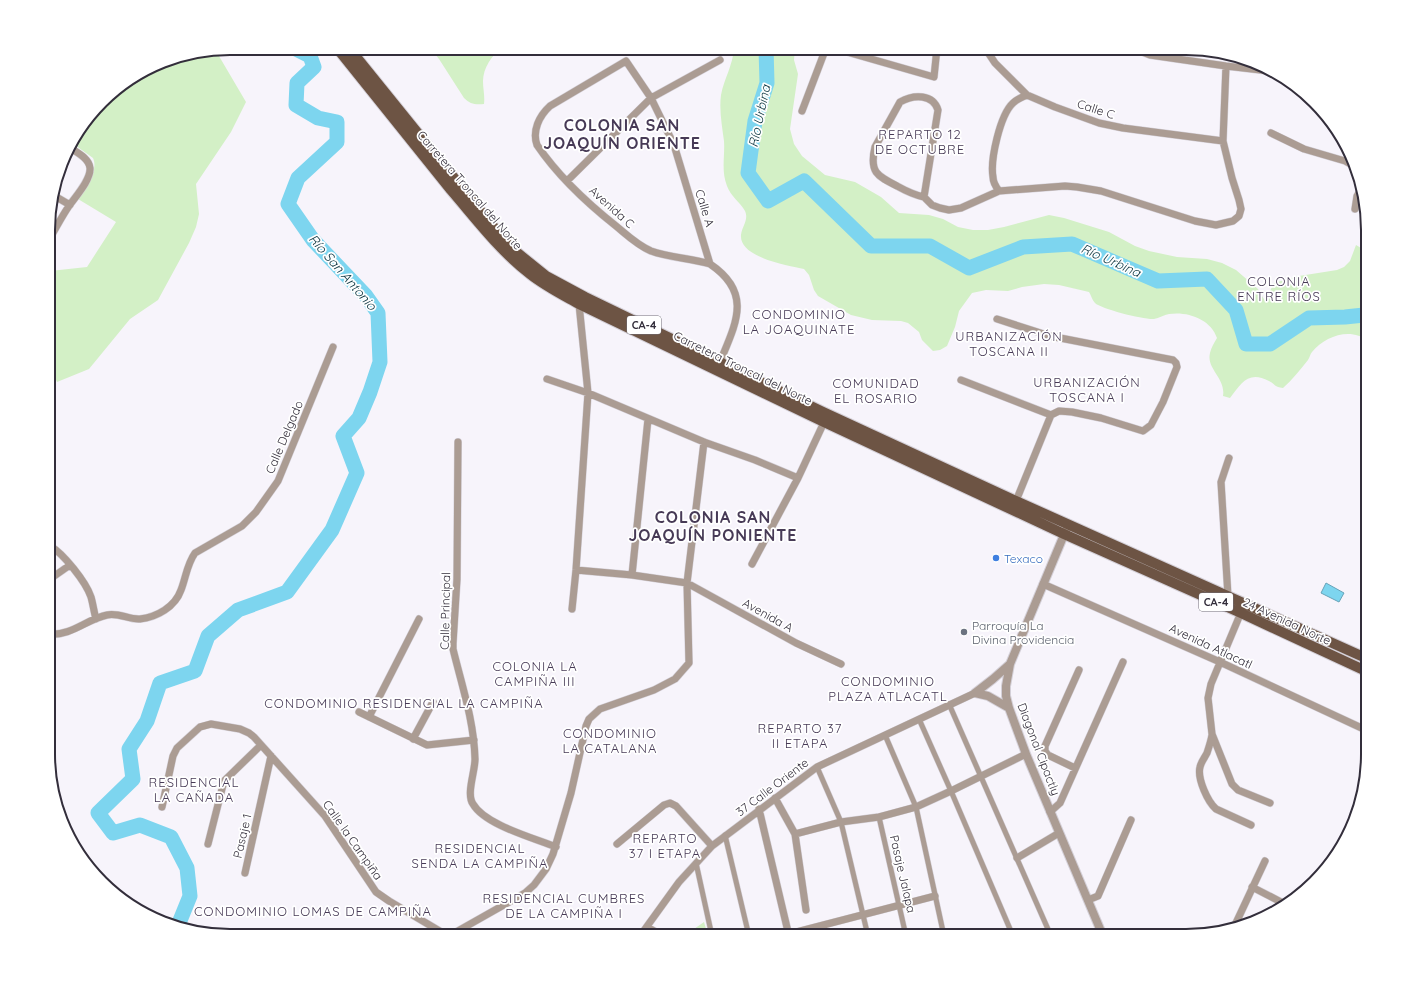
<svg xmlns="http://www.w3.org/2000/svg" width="1416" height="984" viewBox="0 0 1416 984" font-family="Quicksand,sans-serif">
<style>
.green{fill:#d3f0c6}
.water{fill:#7dd5ef;stroke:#67a3b9}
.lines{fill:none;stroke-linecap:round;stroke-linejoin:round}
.river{stroke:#7dd5ef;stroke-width:15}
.pedestrian-casing{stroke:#d4d0d8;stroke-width:6}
.minor-casing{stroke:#d4d0d8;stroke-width:8}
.tertiary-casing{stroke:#d4d0d8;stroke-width:10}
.primary-casing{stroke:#d4d0d8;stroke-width:12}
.pedestrian{stroke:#ab9c93;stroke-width:5}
.minor{stroke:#ab9c93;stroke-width:7}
.tertiary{stroke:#ab9c93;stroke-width:8}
.primary{stroke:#6d5444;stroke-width:10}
.shop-dot{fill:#3f7fe0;stroke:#fff;stroke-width:1.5}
.worship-dot{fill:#6b7280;stroke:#fff;stroke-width:1.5}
.labels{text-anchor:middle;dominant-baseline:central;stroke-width:3.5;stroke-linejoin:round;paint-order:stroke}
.shield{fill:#fff;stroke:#706d76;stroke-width:1}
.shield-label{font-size:11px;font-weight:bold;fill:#332e3b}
.street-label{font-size:12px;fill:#332e3b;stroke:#fff}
.shop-label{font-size:12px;fill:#366cbe;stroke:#fff;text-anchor:start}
.worship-label{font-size:12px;fill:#5b616d;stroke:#fff;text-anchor:start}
.water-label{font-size:13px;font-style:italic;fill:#0b3540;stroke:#fff}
.neighbourhood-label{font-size:13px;letter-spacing:1px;fill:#473a56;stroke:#fff}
.district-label{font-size:16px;font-weight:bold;letter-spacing:1px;fill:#473a56;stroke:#fff}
.rim{fill:none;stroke:#332e3b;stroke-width:2}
</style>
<rect width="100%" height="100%" fill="#f7f4fb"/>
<path class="green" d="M 430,48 L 502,48 C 492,55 483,68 483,81 C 483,89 485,96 484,104 C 475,105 470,104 464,98 L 439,59 Z
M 734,48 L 795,48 L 794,60 L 798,74 L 790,129 L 794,144 L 802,156 L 825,175 L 855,182 L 881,197 L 899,213 L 929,215 L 943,219 L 958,227 L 973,230 L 988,230 L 1004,227 L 1049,215 L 1064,218 L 1109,232 L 1135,246 L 1149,251 L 1177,257 L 1207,259 L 1222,263 L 1236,270 L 1258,289 L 1265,301 L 1274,283 L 1299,276 L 1337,270 L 1344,267 L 1350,261 L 1356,245 L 1368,252 L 1368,283 L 1363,302 L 1368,307 L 1368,341 C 1351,327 1325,336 1312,352 C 1310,354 1310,357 1308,360 C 1300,370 1292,380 1283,388 C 1274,387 1275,384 1269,381 C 1248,370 1241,384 1230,398 L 1223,396 C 1226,378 1206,369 1210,353 C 1211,348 1214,343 1217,338 C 1211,319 1187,311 1169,314 C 1164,315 1159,318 1154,319 C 1145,320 1101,309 1095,303 C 1092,300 1091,295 1089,292 L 1059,285 L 1044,284 L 1022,287 L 1008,291 L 986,290 L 972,293 L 959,311 L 955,327 L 947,346 L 940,350 L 933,351 L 922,340 L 919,332 L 908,323 L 901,321 L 872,320 L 851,315 L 818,296 L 814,290 L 809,275 L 804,269 C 788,265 739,258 741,235 C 742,226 749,220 745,211 C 740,202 731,197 727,186 C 721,171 725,157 724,141 C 722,126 719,110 721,95 C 724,79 733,65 734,48 Z
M 216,51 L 246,102 L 231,132 L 196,184 L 199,214 L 196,227 L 189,243 L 158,300 L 130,319 L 89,369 L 57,382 L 50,367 L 50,271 L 87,267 L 116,222 L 78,199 C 85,188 99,171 93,158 L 72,143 L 110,93 L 160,62 Z
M 704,922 L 708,936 L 684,936 Z"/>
<path class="water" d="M 1326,583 L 1344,593 L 1339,602 L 1321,593 Z"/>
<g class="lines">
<path class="river" d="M 294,48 L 310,56
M 766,48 L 767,83 L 755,121 L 748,173 L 768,201 L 804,181 L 871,246 L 930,246 L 969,268 L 1023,247 L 1072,244 L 1158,281 L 1207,279 L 1236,310 L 1246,344 L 1270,344 L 1309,318 L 1345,317 L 1364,315 L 1368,317
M 177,928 L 190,896 L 187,868 L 171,837 L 140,825 L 113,833 L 98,813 L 133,779 L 129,749 L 147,721 L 160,683 L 195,671 L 208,636 L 238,610 L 287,592 L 332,530 L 357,473 L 343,436 L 359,418 L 370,392 L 380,362 L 378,313 L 366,296 L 313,240 L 288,204 L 298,178 L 337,142 L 337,122 L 318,118 L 296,105 L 297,83 L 314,67 L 310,56"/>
<defs>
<path id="pedestrian" d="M 949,704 L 1051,936
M 919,719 L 951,791 L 1013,936
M 885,735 L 916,807 L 944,936
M 817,767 L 841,822 L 868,936
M 879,817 L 906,936
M 725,835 L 749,936
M 696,863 L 712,936
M 824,925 L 826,936"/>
<path id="minor" d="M 833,48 L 934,77 L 937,48
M 985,48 L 995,63 L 1027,95 L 1055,107 L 1099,123 L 1123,128 L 1223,141
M 1132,48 L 1150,55 L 1226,66 L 1269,71
M 802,111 L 826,48
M 1271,133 L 1304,149 L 1345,161 L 1354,166
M 567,181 L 651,98 L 720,60
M 999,191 C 996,187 993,183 993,177 C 990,160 1000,115 1013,103 C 1017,99 1022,97 1027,95
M 53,195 L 70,205
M 924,197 C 914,195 906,191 897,186 C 877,176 869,172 875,147 L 900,102 C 914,94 933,94 938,110 L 924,197 L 932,205 L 940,208 L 949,210 L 961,208 L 999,191 L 1065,186 L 1077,187 L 1101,191 L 1195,221 L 1216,225 L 1233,221 L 1239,216 L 1241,209 L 1239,200 L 1232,178 L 1223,141 L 1226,66
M 1355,209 L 1357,196 L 1360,191
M 50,238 C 56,228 62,216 69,206 C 75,197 91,180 90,168 C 89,158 76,152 69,147
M 710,264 C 691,258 670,258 651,251 C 637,245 627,235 616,226 C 587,203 558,176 537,145 C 532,131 539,116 550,106 L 626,61 L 651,98 L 674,145 L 710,264 C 753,293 736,323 720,362
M 997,319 L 1050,336 L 1173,360 L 1176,363 L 1177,367 L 1163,402 L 1151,425 L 1143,431 L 1101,418 L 1072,412 L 1059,411 L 1051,415 L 1016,501
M 547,379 L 588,393 L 704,442 L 755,460 L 798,478
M 961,380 L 1051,415
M 458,442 L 457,579 L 453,643 L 453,649 C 462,686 474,721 475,759 C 475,772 466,794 473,804 C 485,825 534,838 556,847
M 50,546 C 63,553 86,582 91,597 C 93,604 94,612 96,619
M 752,564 L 798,478 L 826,418
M 576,570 L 632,575 L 687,583 L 796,643 L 841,664
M 632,575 L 648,419
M 50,579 L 70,565
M 1043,584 L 1220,662 L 1368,731
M 1228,596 L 1221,482 L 1229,458
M 572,609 L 576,570 L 588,393 L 579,304
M 1242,610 L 1211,684 L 1208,698 L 1212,734 L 1232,784 L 1238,790 L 1270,803
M 50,634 C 71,636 87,619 107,615 C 118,612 129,620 140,619 C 157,617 175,607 181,590 C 186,577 187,564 195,553 L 242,526 L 256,512 L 278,481 L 333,347
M 359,712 L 427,745 L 474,740
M 369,717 L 419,619
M 1212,735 C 1211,741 1209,747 1207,753 C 1205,757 1201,762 1200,767 C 1197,779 1208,802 1216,809 L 1251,825
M 413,739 L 433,702
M 1075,768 L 1048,755 L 1045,751 L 1045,746 L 1079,670
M 775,798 L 795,834 L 806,910
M 162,807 L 173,756 L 177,748 L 200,727 L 211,724 L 240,729 L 249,733 L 254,737 L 325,816 L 376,892 L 389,901 L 448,936
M 759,809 L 789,936
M 1050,812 L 1060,803 L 1123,662
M 795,834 L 841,822 L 879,817 L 916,807 L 951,791 L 1026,754
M 208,844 L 224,781 L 261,745
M 617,844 L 664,805 L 670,803 L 676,806 L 712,846
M 1017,858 L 1059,833
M 245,873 L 271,756
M 1252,887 L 1283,903
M 1088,900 L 1098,896 L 1131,820
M 1235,925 L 1265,861
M 647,927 L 663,936
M 449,936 L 525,893 L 534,885 L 546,869 L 553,854 L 571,793 L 586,726 L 589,719 L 600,709 L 654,690 L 675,679 L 689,663 L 687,583 L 704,442
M 640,936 L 679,882 L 712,846 L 817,767 L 975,693
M 781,936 L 935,896"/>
<path id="tertiary" d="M 1066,530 L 1010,664 L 1006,686 L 1006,696 L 1009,708 L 1026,754 L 1103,936
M 975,693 L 993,679 L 1010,664
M 975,693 L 988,696 L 1009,708"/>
<path id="primary" d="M 337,48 C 375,96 413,143 451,190 C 476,219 500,251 530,274 C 545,286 563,295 579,304 L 824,422 L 1064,534 L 1241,613 L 1368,672
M 349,48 L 509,246 L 546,276 L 585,297 L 823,412 L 1016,501 L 1368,659"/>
</defs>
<use href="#pedestrian" class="pedestrian-casing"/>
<use href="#minor" class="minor-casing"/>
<use href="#tertiary" class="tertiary-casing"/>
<use href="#primary" class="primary-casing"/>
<use href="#pedestrian" class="pedestrian"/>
<use href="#minor" class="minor"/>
<use href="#tertiary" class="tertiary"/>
<use href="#primary" class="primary"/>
</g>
<circle class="shop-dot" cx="996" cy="558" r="4"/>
<circle class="worship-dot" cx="964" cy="632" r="4"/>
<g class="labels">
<g class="shield">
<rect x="627" y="316" width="34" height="18" rx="3"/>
<rect x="1199" y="593" width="34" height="18" rx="3"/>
</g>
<g class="shield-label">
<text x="644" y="325">CA-4</text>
<text x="1216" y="602">CA-4</text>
</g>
<g class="street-label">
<text transform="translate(1096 109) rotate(18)">Calle C</text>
<text transform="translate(470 190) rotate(49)">Carretera Troncal del Norte</text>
<text transform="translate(612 207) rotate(42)">Avenida C</text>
<text transform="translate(705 208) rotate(73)">Calle A</text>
<text transform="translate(743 368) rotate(26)">Carretera Troncal del Norte</text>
<text transform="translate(284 437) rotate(-67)">Calle Delgado</text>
<text transform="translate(445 611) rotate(-89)">Calle Principal</text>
<text transform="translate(768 615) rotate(29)">Avenida A</text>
<text transform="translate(1287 621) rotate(25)">24 Avenida Norte</text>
<text transform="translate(1211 646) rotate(25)">Avenida Atlacatl</text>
<text transform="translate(1039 749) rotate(69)">Diagonal Cipactly</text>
<text transform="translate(772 787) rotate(-37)">37 Calle Oriente</text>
<text transform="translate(242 836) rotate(-77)">Pasaje 1</text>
<text transform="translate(353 840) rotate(55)">Calle la Campiña</text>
<text transform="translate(903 874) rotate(77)">Pasaje Jalapa</text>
</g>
<g class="shop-label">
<text x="1004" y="558">Texaco</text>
</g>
<g class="worship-label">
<text x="972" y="625">Parroquía La<tspan x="972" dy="14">Divina Providencia</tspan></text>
</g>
<g class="water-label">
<text transform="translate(759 116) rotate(-78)">Río Urbina</text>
<text transform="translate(1111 260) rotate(24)">Río Urbina</text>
<text transform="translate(343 272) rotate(49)">Río San Antonio</text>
</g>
<g class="neighbourhood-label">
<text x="920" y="134">REPARTO 12<tspan x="920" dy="15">DE OCTUBRE</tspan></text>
<text x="1279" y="281">COLONIA<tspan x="1279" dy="15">ENTRE RÍOS</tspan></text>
<text x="799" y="314">CONDOMINIO<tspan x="799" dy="15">LA JOAQUINATE</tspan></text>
<text x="1009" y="336">URBANIZACIÓN<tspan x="1009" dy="15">TOSCANA II</tspan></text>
<text x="1087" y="382">URBANIZACIÓN<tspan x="1087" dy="15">TOSCANA I</tspan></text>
<text x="876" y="383">COMUNIDAD<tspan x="876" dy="15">EL ROSARIO</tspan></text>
<text x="535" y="666">COLONIA LA<tspan x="535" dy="15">CAMPIÑA III</tspan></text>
<text x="888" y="681">CONDOMINIO<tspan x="888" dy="15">PLAZA ATLACATL</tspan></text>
<text x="404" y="703">CONDOMINIO RESIDENCIAL LA CAMPIÑA</text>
<text x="800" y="728">REPARTO 37<tspan x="800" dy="15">II ETAPA</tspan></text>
<text x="610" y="733">CONDOMINIO<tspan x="610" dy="15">LA CATALANA</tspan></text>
<text x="194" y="782">RESIDENCIAL<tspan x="194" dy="15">LA CAÑADA</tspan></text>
<text x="665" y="838">REPARTO<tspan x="665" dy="15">37 I ETAPA</tspan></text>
<text x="480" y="848">RESIDENCIAL<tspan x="480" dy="15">SENDA LA CAMPIÑA</tspan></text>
<text x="564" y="898">RESIDENCIAL CUMBRES<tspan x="564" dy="15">DE LA CAMPIÑA I</tspan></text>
<text x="313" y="911">CONDOMINIO LOMAS DE CAMPIÑA</text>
</g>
<g class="district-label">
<text x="622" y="125">COLONIA SAN<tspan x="622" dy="18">JOAQUÍN ORIENTE</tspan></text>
<text x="713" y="517">COLONIA SAN<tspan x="713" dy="18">JOAQUÍN PONIENTE</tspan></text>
</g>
</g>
<path d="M0 0H1416V984H0ZM230 55H1186A175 175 0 0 1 1361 230V754A175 175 0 0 1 1186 929H230A175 175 0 0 1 55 754V230A175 175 0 0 1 230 55Z" fill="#fff" fill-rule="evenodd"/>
<path class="rim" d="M230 55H1186A175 175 0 0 1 1361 230V754A175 175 0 0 1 1186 929H230A175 175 0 0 1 55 754V230A175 175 0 0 1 230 55Z"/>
</svg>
